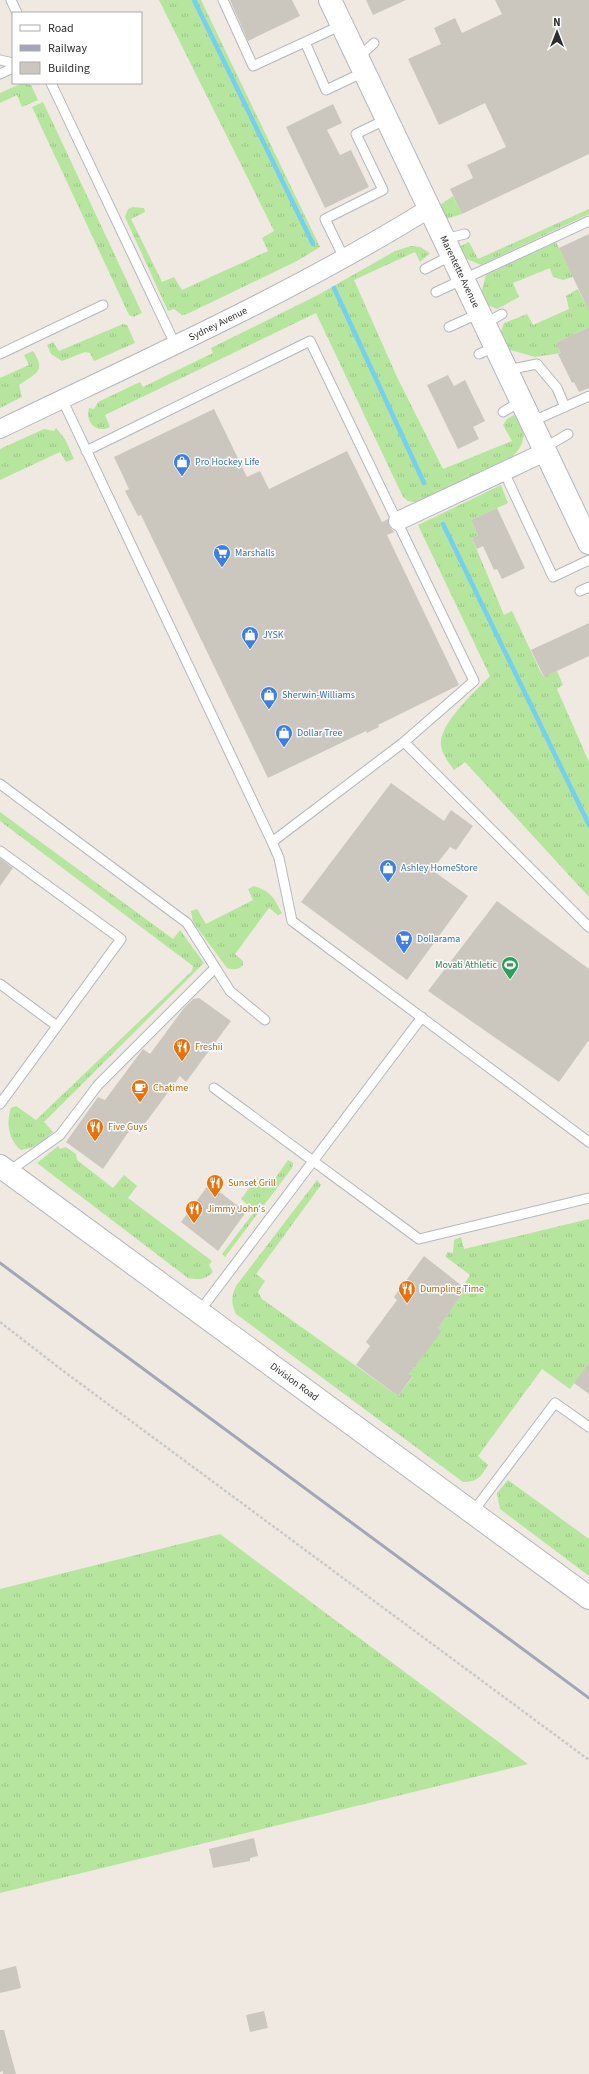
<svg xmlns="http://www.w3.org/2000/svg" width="589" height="2074" viewBox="0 0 589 2074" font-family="'Source Sans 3',sans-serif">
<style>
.grass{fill:url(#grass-tufts)}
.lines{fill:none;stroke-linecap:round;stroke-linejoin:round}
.stream{stroke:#75cff0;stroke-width:4.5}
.building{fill:#cbc7bf}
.service-casing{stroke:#b4b7c1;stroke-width:11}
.minor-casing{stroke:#b4b7c1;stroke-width:20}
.tertiary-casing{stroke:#b4b7c1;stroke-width:24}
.secondary-casing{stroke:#b4b7c1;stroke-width:24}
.path{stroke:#c9c9c9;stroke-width:2.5;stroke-dasharray:3 2;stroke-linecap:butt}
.service{stroke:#fff;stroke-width:9}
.minor{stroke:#fff;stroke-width:18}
.tertiary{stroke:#fff;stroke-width:22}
.secondary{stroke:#fff;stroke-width:22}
.rail{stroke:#a3a6b8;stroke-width:3}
.labels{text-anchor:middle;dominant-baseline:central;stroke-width:3;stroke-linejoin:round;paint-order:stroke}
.street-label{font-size:10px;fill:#2e2e2e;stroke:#fff}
.shop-label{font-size:10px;fill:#366cbe;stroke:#fff;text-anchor:start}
.leisure-label{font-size:10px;fill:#27864d;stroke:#fff;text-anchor:end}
.food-label{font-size:10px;fill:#c56008;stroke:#fff;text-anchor:start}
</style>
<defs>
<pattern id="grass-tufts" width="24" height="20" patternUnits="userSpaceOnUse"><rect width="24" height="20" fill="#b6e59e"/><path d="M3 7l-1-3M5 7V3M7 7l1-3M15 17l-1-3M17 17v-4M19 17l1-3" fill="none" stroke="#9dc588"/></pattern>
</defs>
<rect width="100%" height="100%" fill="#efe9e1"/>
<path class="grass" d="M 159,0 L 201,0 L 320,247 L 297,261 L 187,314 L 182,315 L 174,309 L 168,311 L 125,217 L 128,209 L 133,207 L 144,208 L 145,212 L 131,219 L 162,282 L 174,277 L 182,290 L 268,251 L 262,238 L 274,231 Z
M 22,83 L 31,85 L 38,100 L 22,107 L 17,95 L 0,103 L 0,93 Z
M 43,102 L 142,313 L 133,317 L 129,315 L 32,107 Z
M 453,196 L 462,214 L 443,220 L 437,207 Z
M 589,209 L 589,214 L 481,265 L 460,256 L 458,252 L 461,246 L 469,242 L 478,259 Z
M 556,242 L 573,277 L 563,280 L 553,277 L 550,268 L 513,283 L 519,297 L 497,309 L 483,303 L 480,298 L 486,275 Z
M 411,246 L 420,247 L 430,253 L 420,262 L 415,252 L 354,280 L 397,377 L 443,469 L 512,441 L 503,425 L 507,419 L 517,413 C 526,432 527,443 511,458 L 417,503 L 408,501 L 403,497 L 316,313 L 105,415 L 110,427 C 96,434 85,422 89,408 L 94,409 L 98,402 L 140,382 L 143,387 L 213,353 L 211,348 L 318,295 L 395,251 Z
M 578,289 L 584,301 L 589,298 L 589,327 L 556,343 L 561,353 L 535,357 L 504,348 L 499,337 L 504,323 L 527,314 L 533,325 L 569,309 L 566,296 Z
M 123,324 L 127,325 L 135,343 L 94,361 L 90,353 L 85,352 L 62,361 L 51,354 L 47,345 L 53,342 L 59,351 Z
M 33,351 C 47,372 35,373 19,385 L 22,397 L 0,408 L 0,378 L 29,365 L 24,355 Z
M 56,428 L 65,439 L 74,459 L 66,462 L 60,452 L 0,480 L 0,449 L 44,429 L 54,431 Z
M 501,485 L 508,503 L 471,520 L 478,535 L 472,538 L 504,615 L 512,611 L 543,677 L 557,671 L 563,685 L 557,689 L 589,762 L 589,897 L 465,762 L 454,770 C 449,763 443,756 441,746 C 438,724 475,692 490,676 L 418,525 Z
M 0,812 L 173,939 L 180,930 L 204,963 L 44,1122 L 53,1132 C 42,1143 36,1148 21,1150 C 8,1140 6,1121 11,1108 L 16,1106 L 36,1120 L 192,971 L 193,966 L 0,821 Z
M 254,886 C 272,892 273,897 282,913 L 278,915 L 269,908 L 235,954 L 243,961 L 243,965 C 238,970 234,970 227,968 L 193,922 L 191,911 L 197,909 L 206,924 L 253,900 L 248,889 Z
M 58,1146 L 60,1149 L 66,1147 L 76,1154 L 77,1160 L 113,1188 L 124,1175 L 137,1186 L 128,1198 L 212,1261 L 209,1265 L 213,1272 C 205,1280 199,1280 188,1278 L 37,1163 Z
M 288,1160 L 293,1163 L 292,1168 L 225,1257 L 222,1254 L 255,1211 L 241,1199 L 257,1178 L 269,1187 Z
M 317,1180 L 321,1185 L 256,1274 L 265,1281 L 258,1292 L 262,1299 L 398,1396 L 413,1377 L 409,1374 L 441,1331 L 438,1328 L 466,1289 L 463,1286 L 470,1275 L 446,1257 L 447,1252 L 453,1253 L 454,1240 L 461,1237 L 464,1249 L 589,1219 L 589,1362 L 570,1389 L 542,1369 L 478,1456 L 488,1465 C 481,1477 477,1482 463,1482 L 236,1314 C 231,1303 231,1297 236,1286 Z
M 508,1480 L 589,1539 L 589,1576 L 500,1509 L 497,1493 Z
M 220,1534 L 528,1764 L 0,1893 L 0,1589 Z"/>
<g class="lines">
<path class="stream" d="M 194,0 L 313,244
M 334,288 L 424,483
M 443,524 L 589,825"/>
</g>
<path class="building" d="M 230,0 L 292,0 L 300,16 L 248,41 Z
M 366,0 L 406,0 L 373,15 Z
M 495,0 L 589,0 L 589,154 L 462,214 L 450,189 L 473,178 L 467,165 L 506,147 L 485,103 L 439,125 L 408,59 L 441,44 L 434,28 L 455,18 L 462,33 L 502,14 Z
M 333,104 L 342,123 L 327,130 L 340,155 L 351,150 L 369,187 L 325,208 L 286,127 Z
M 589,234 L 589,311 L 559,248 Z
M 589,327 L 589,388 L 579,392 L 574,382 L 572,383 L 558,354 L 561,353 L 556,343 Z
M 448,375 L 454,386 L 465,380 L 485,421 L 473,427 L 479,439 L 458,449 L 427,385 Z
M 214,409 L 247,477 L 260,471 L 269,489 L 347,451 L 382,522 L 388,519 L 389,526 L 394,532 L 387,535 L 459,685 L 378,725 L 379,727 L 367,733 L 366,731 L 268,778 L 141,515 L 138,516 L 125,491 L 129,489 L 114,457 Z
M 497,508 L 525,568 L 502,579 L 497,569 L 494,570 L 483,546 L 477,549 L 472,538 L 478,535 L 471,520 Z
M 589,623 L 589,656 L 544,677 L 531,650 Z
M 391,783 L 444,821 L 451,810 L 473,826 L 456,850 L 450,847 L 432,870 L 468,896 L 407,980 L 301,902 Z
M 0,858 L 13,868 L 0,886 Z
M 497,901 L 589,969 L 589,1040 L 559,1082 L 428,991 Z
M 199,998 L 231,1021 L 186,1082 L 180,1076 L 141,1129 L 134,1124 L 103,1169 L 66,1142 L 98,1097 L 105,1100 L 143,1049 L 150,1054 L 184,1008 L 193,999 Z
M 209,1184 L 246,1212 L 218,1251 L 181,1222 Z
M 424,1256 L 466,1289 L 438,1328 L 442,1331 L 409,1374 L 413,1376 L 398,1396 L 356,1365 L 370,1346 L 366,1342 L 397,1300 L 394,1297 Z
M 589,1362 L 589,1394 L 574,1383 Z
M 254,1838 L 258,1856 L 250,1858 L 250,1861 L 213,1868 L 209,1849 Z
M 16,1966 L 21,1988 L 0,1993 L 0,1970 Z
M 264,2011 L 268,2028 L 250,2032 L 246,2015 Z
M 0,2030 L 4,2030 L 16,2074 L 3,2074 L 3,2071 L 0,2072 Z"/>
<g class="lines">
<defs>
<path id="service" d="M 11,0 L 17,13
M 223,0 L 253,66 L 342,25
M 305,42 L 326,90 L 364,72
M 358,58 L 374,43
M 0,60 L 13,63
M 0,74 L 13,68
M 51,83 L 175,344
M 444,239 L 465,234
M 344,258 L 325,219 L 383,190 L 356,134 L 387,119
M 425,269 L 452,255
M 436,292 L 589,221
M 484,324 L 502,314
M 449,327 L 480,313
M 0,354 L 103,305
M 479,354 L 495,347
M 507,370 L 537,364 L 557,388 L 565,407
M 62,399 L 272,842 L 279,858 L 292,921 L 589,1142
M 503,412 L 521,401
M 531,422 L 589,396
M 544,448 L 568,434
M 86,451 L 310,341 L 474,681 L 404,742 L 589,927
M 504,472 L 553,577 L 589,560
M 580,591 L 589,587
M 0,784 L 187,923 L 230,991 L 265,1020
M 272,842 L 404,742
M 0,851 L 121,939 L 0,1104
M 0,984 L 57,1026
M 214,1088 L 419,1239 L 589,1198
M 8,1172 L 60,1135 L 98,1085 L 215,968
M 199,1312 L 422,1017
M 472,1513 L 555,1403 L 589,1427"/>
<g id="minor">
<path id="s1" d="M 0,429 C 145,359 293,293 430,208"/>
<path d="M 398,521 L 545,452"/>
</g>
<g id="tertiary">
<path id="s2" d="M 330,0 L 589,543"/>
</g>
<g id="secondary">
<path id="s3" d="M 0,1166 L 589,1598"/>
</g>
</defs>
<use href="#service" class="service-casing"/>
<use href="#minor" class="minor-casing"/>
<use href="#tertiary" class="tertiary-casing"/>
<use href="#secondary" class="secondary-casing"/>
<path class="path" d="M 0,1322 L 62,1370 L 589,1760"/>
<use href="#service" class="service"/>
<use href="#minor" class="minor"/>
<use href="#tertiary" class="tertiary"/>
<use href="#secondary" class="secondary"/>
<path class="rail" d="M 0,1263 L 589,1698"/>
</g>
<defs>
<symbol id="shop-pin" viewBox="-11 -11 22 30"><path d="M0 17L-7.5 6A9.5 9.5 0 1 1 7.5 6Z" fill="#3f7fe0" stroke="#fff"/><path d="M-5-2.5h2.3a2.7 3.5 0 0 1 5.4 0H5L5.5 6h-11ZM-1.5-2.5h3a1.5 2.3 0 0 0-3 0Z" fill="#fff"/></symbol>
<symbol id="supermarket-pin" viewBox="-11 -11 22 30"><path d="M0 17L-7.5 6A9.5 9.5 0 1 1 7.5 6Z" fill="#3f7fe0" stroke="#fff"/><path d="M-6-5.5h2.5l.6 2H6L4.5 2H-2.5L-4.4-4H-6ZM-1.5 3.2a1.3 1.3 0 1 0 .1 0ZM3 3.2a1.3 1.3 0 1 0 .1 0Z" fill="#fff"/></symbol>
<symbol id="stadium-pin" viewBox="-11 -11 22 30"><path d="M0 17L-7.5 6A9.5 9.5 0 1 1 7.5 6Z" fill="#2e9e5b" stroke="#fff"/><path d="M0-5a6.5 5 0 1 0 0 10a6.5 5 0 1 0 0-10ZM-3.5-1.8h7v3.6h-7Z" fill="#fff"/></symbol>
<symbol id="restaurant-pin" viewBox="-11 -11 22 30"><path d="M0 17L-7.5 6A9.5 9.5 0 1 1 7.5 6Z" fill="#e8710a" stroke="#fff"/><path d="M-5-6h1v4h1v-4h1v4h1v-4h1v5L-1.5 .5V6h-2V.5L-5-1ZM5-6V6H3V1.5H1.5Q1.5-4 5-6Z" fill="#fff"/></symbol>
<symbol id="cafe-pin" viewBox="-11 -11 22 30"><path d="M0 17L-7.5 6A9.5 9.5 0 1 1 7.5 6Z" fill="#e8710a" stroke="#fff"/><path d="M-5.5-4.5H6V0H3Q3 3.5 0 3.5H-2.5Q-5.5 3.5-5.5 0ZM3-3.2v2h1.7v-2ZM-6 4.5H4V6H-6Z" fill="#fff"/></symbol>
</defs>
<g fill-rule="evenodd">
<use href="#shop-pin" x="172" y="452" width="20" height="27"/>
<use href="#supermarket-pin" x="212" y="543" width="20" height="27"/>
<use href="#shop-pin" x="240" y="625" width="20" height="27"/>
<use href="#shop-pin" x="259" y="685" width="20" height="27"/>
<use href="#shop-pin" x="274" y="723" width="20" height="27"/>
<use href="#shop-pin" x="378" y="858" width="20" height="27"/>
<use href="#supermarket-pin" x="394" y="929" width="20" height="27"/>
<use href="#stadium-pin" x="500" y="955" width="20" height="27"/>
<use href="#restaurant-pin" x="172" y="1037" width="20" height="27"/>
<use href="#cafe-pin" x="130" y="1078" width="20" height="27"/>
<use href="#restaurant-pin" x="85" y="1117" width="20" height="27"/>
<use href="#restaurant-pin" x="205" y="1173" width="20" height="27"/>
<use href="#restaurant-pin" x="184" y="1199" width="20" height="27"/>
<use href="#restaurant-pin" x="397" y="1279" width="20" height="27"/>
</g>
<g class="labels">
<g class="street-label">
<text stroke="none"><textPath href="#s2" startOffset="301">Marentette Avenue</textPath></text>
<text stroke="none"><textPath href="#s1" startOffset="242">Sydney Avenue</textPath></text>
<text stroke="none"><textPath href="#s3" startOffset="365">Division Road</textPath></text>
</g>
<g class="shop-label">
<text x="195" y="462">Pro Hockey Life</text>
<text x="235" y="553">Marshalls</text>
<text x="263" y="635">JYSK</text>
<text x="282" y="695">Sherwin-Williams</text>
<text x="297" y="733">Dollar Tree</text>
<text x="401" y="868">Ashley HomeStore</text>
<text x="417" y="939">Dollarama</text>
</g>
<g class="leisure-label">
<text x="497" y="965">Movati Athletic</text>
</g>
<g class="food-label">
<text x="195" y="1047">Freshii</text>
<text x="153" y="1088">Chatime</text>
<text x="108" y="1127">Five Guys</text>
<text x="228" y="1183">Sunset Grill</text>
<text x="207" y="1209">Jimmy John's</text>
<text x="420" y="1289">Dumpling Time</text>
</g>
</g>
<rect x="12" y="12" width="130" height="72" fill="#ffffff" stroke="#ababab"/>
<rect x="20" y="25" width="20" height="6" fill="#ffffff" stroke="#ababab"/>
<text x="48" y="32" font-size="12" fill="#2e2e2e">Road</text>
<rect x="20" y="45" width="20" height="6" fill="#a3a6b8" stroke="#ababab"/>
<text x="48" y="52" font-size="12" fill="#2e2e2e">Railway</text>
<rect x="20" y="62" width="20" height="12" fill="#cbc7bf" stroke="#ababab"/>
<text x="48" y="72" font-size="12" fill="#2e2e2e">Building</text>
<g transform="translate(557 32)" stroke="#ffffff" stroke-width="3" paint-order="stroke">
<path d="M0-3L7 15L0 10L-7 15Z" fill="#2e2e2e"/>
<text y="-6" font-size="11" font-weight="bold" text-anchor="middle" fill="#2e2e2e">N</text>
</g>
</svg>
